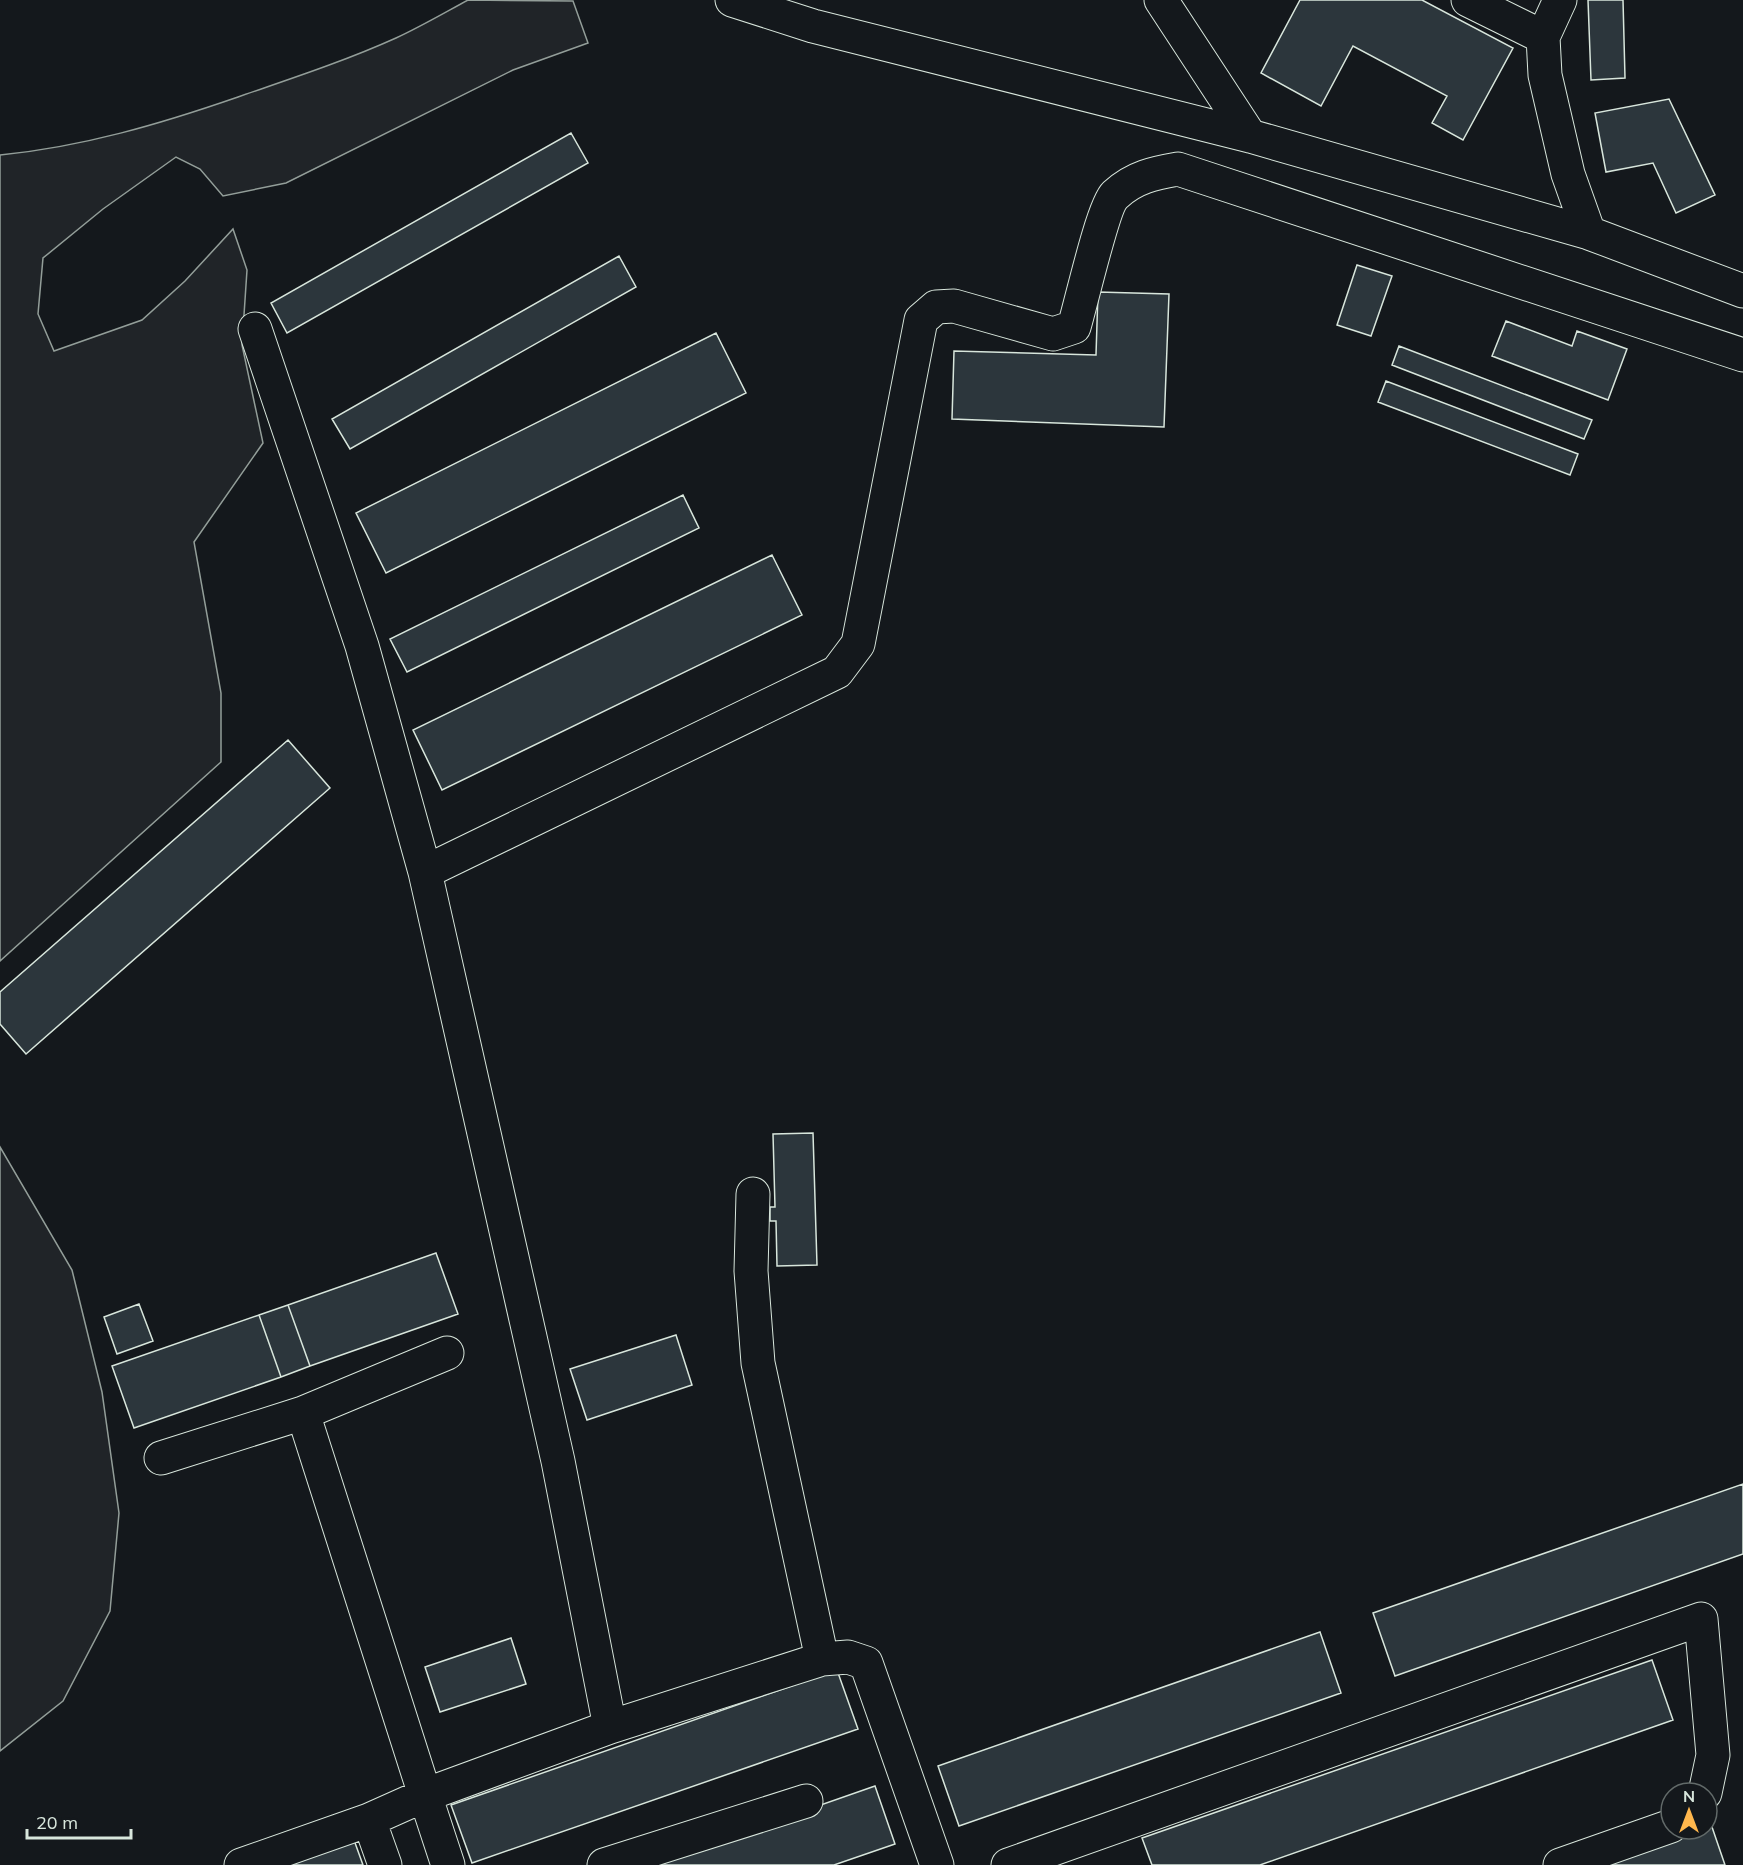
<svg xmlns="http://www.w3.org/2000/svg" width="1743" height="1865" viewBox="0 0 1743 1865" font-family="Mulish,sans-serif">
<style>
.green{fill:#202428;stroke:#939e99;stroke-width:1.5}
.building{fill:#2c363c;stroke:#d8e6dc;stroke-width:1.5}
.lines{fill:none;stroke-linecap:round;stroke-linejoin:round}
.minor-casing{stroke:#d8e6dc;stroke-width:35}
.minor{stroke:#14181c;stroke-width:33}
</style>
<rect width="100%" height="100%" fill="#14181c"/>
<path class="green" d="M 468,0 L 573,1 L 588,43 L 513,70 L 286,183 L 223,196 L 200,169 L 176,157 L 103,209 L 43,258 L 38,314 L 54,351 L 142,320 L 185,281 L 233,229 L 247,270 L 242,345 L 263,443 L 194,542 L 221,693 L 221,762 L 0,961 L 0,155 C 82,147 160,124 238,97 C 290,79 345,61 396,38 C 420,27 444,13 468,0 Z
M 0,1147 L 72,1270 L 102,1392 L 119,1513 L 110,1611 L 63,1701 L 0,1751 Z"/>
<path class="building" d="M 1300,0 L 1422,0 L 1513,48 L 1463,140 L 1432,123 L 1447,96 L 1353,46 L 1321,106 L 1261,73 Z
M 1588,0 L 1623,0 L 1625,78 L 1591,80 Z
M 1669,99 L 1715,195 L 1676,213 L 1653,163 L 1606,172 L 1595,113 Z
M 571,133 L 588,163 L 287,333 L 271,303 Z
M 619,256 L 636,287 L 350,449 L 332,419 Z
M 1357,265 L 1392,276 L 1371,336 L 1337,325 Z
M 1098,292 L 1169,294 L 1164,427 L 952,419 L 954,351 L 1096,355 Z
M 1506,321 L 1572,346 L 1577,331 L 1627,349 L 1608,400 L 1492,356 Z
M 716,333 L 746,393 L 386,573 L 356,513 Z
M 1399,346 L 1592,420 L 1584,439 L 1392,365 Z
M 1386,381 L 1578,454 L 1570,475 L 1378,402 Z
M 683,495 L 699,528 L 407,672 L 390,639 Z
M 772,555 L 802,615 L 442,790 L 413,730 Z
M 288,740 L 330,788 L 26,1054 L 0,1024 L 0,992 Z
M 813,1133 L 817,1265 L 777,1266 L 776,1221 L 770,1221 L 770,1207 L 775,1207 L 773,1134 Z
M 436,1253 L 458,1314 L 310,1366 L 288,1305 Z
M 139,1304 L 153,1341 L 117,1354 L 104,1317 Z
M 288,1305 L 310,1366 L 281,1377 L 259,1315 Z
M 259,1315 L 281,1377 L 134,1428 L 112,1366 Z
M 676,1335 L 692,1385 L 587,1420 L 570,1369 Z
M 1743,1484 L 1743,1554 L 1395,1676 L 1373,1613 Z
M 1320,1632 L 1341,1693 L 959,1826 L 938,1766 Z
M 511,1638 L 526,1684 L 440,1712 L 425,1667 Z
M 1652,1660 L 1673,1720 L 1260,1865 L 1152,1865 L 1142,1838 Z
M 837,1670 L 858,1729 L 472,1863 L 451,1805 Z
M 875,1786 L 895,1844 L 834,1865 L 649,1865 Z
M 1712,1827 L 1725,1865 L 1605,1865 Z
M 354,1840 L 363,1865 L 283,1865 Z"/>
<g class="lines">
<defs>
<path id="minor" d="M 732,0 L 813,26 L 1250,136 L 1589,233 L 1743,291
M 1161,0 L 1250,136
M 1468,0 L 1543,37
M 1560,0 L 1543,37 L 1545,75 L 1568,174 L 1589,233
M 255,329 L 362,646 L 425,872 L 558,1461 L 610,1727
M 425,872 L 837,672 L 858,644 L 921,320 L 936,307 L 954,306 L 1053,334 L 1074,327 C 1081,304 1103,206 1115,195 C 1134,177 1155,173 1178,169 L 1743,355
M 161,1458 L 303,1413 L 447,1353
M 822,1659 L 848,1657 L 866,1663 L 937,1865
M 369,1820 L 385,1865
M 241,1865 L 369,1820 L 425,1795 L 303,1413
M 448,1865 L 425,1795 L 610,1727 L 822,1659 L 758,1363 L 751,1271 L 753,1194
M 604,1865 L 806,1801
M 1008,1865 L 1701,1619 L 1713,1755 L 1705,1793
M 1560,1865 L 1671,1826"/>
</defs>
<use href="#minor" class="minor-casing"/>
<use href="#minor" class="minor"/>
</g>
<g transform="translate(1689 1811)"><circle r="28" fill="#14181c" stroke="#626a69" stroke-width="1.5"/>
<path d="M0-4.5L10 22L0 15L-10 22Z" fill="#ffb74d"/>
<text y="-9" font-size="16" font-weight="bold" text-anchor="middle" fill="#d8e6dc">N</text>
</g>
<path d="M27 1829v9h104v-9" fill="none" stroke="#d8e6dc" stroke-width="3"/>
<text x="36" y="1829" font-size="18" fill="#d8e6dc" stroke="#14181c" stroke-width="4.5" paint-order="stroke">20 m</text>
</svg>
